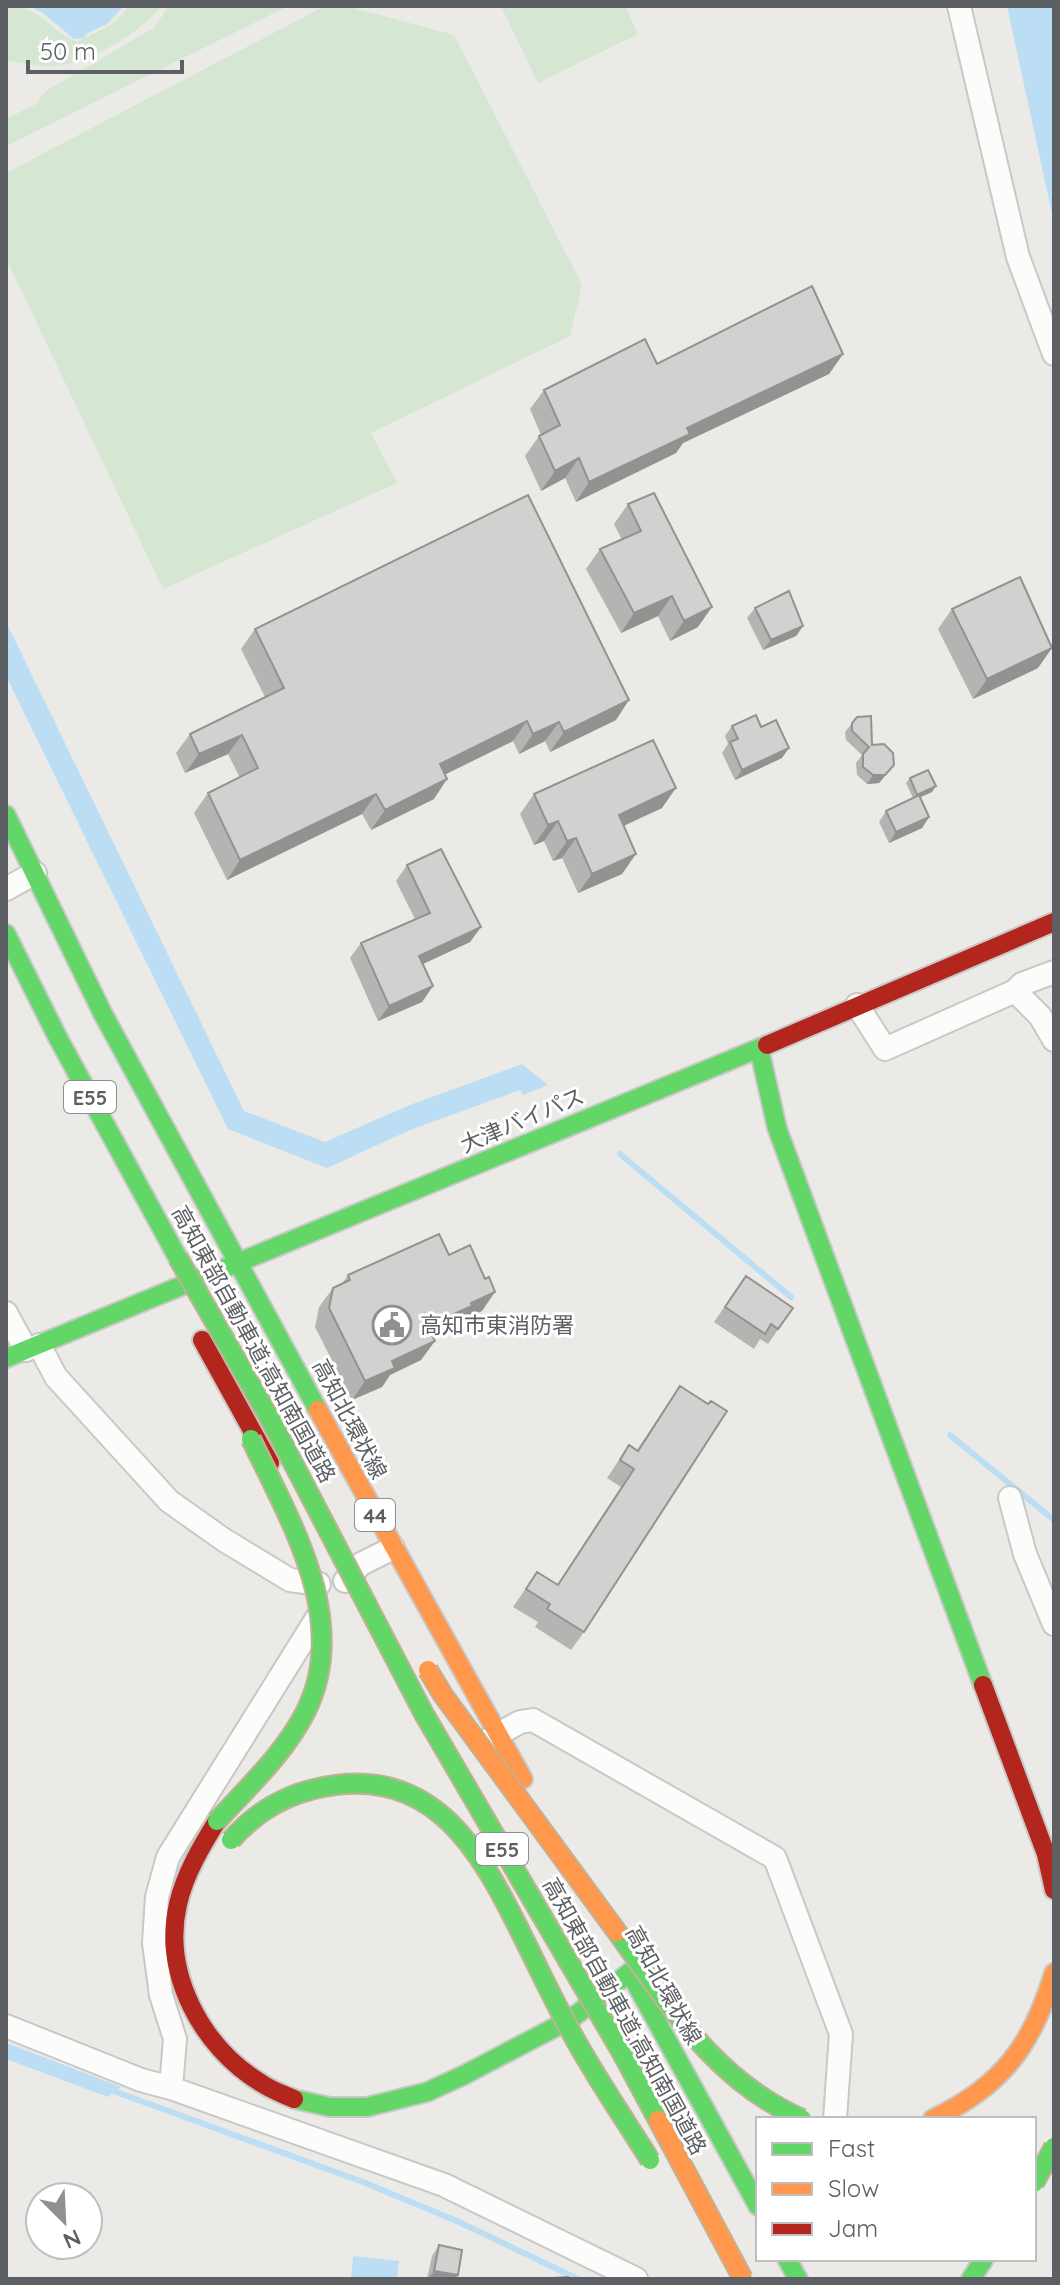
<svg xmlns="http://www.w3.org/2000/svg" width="1060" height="2285" viewBox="0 0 1060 2285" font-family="Quicksand,'Noto Sans JP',sans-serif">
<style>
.green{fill:#d5e6d2}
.water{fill:#bbdef4}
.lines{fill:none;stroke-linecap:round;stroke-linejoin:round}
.stream{stroke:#bbdef4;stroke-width:6}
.street-casing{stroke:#c8c8c8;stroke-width:26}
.fast-casing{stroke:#c8c8c7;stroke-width:22}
.slow-casing{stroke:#c8c8c7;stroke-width:22}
.jam-casing{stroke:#c8c8c7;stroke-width:22}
.street{stroke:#fcfcfb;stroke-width:22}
.fast{stroke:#63d668;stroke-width:18}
.slow{stroke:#ff974d;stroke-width:18}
.jam{stroke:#b3261e;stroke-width:18}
.fast-bridge-casing{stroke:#c1b295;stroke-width:22;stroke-linecap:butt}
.slow-bridge-casing{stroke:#c1b295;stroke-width:22;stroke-linecap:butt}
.fast-bridge{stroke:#63d668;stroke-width:18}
.slow-bridge{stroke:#ff974d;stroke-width:18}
.wall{fill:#b5b4b2}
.shaded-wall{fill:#939291}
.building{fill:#d2d1cf;stroke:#939291;stroke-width:2}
.labels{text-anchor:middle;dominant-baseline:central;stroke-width:6;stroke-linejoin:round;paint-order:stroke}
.shield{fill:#fff;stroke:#8d8f92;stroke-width:2}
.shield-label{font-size:20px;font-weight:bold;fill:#5c5f63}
.street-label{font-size:22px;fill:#5c5f63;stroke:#fff}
.poi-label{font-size:22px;fill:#5c5f63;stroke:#fff;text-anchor:start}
</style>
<rect width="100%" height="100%" fill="#ebeae6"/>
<path class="green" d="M 11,6 C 40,6 52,33 77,42 L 114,23 L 129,6 L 161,6 C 141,32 96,59 63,65 C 46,69 23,63 6,60 L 6,8 Z
M 169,6 L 288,6 L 6,146 L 6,119 L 36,104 L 46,91 L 154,28 Z
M 325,6 L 346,6 L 454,35 L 582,285 L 570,336 L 371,433 L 397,483 L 163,589 L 6,258 L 6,173 Z
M 501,6 L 625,6 L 638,34 L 538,83 Z"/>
<path class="water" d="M 29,6 L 124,6 L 107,24 L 88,33 L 84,38 L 74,39 L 43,13 Z
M 1007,6 L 1054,6 L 1054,223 Z
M 6,622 L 244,1111 L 325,1142 L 410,1105 L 522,1064 L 548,1085 L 523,1095 L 520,1090 L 410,1130 L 327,1168 L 228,1129 L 6,676 Z
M 6,2043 L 20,2048 L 121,2087 L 108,2097 L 6,2059 Z
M 353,2256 L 399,2261 L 397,2279 L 351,2279 Z"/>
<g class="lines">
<path class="stream" d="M 620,1154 L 791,1297
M 950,1435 L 1054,1520
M 111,2090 L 363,2182 L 459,2222 L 578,2279"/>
<defs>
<path id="street" d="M 959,6 L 1018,257 L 1054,354
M 6,889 L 35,873
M 1015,991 L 1022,984 L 1054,972
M 857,1005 L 885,1049 L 1015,991 L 1040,1016 L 1054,1040
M 6,1313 L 26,1350
M 39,1345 L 56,1377 L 169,1501 L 224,1540 L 290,1580 L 319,1584
M 1010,1498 L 1025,1554 L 1054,1624
M 345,1581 L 361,1564 L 393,1548
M 488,1740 L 520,1722 L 533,1720 L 775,1858 L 841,2034 L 835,2119
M 6,2026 L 141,2080 L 171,2088 L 444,2185 L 636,2279
M 171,2088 L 175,2039 L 161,1995 L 154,1943 L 157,1897 L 168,1857 L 317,1618"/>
<path id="fast" d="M 6,815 L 103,1014 L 318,1410
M 6,934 L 58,1038 L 178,1258
M 759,1048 L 777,1128 L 983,1685
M 6,1358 L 767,1045
M 635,1982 L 758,2206
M 294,2099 L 330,2107 L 367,2107 L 427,2092 L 464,2075 L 571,2019 L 630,1972
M 787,2259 L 798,2279
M 971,2279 L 984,2259"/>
<path id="slow" d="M 318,1410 L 523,1779
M 933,2119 C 1002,2086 1032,2046 1054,1973"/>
<path id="jam" d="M 767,1045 L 1054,922
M 202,1340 L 270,1463
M 983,1685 L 1046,1854 L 1054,1890
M 217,1821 C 201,1847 185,1874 178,1904 C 162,1974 202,2047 261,2083 C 271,2090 283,2094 294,2099"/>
</defs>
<use href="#street" class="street-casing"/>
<use href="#fast" class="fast-casing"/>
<use href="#slow" class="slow-casing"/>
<use href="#jam" class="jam-casing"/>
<use href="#street" class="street"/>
<use href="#fast" class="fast"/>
<use href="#slow" class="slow"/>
<use href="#jam" class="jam"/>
<defs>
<path id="fast-bridge" d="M 178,1258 L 268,1415 L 424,1714 L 622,2053 L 658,2120
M 217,1821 C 248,1787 285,1753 306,1711 C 351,1620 290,1521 251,1439
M 231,1840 C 259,1808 293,1790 336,1785 C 435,1772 480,1851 518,1927 C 537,1965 555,2004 576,2041 C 599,2082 625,2120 650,2160
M 617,1932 C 672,2008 713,2079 802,2119
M 1034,2183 L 1054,2147"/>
<path id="slow-bridge" d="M 428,1670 L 443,1695 L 617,1932
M 658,2120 L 743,2279"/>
</defs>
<use href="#fast-bridge" class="fast-bridge-casing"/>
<use href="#slow-bridge" class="slow-bridge-casing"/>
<use href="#fast-bridge" class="fast-bridge"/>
<use href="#slow-bridge" class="slow-bridge"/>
</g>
<path class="wall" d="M 843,354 L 829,374 L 683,443 L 676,453 L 576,502 L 565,478 L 541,491 L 525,456 L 539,436 L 541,435 L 530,409 L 544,390 L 657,364 Z
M 628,504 L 698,627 L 670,641 L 658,616 L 621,633 L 586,569 L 600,549 L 622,540 L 614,524 Z
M 755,608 L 803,626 L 796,636 L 763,650 L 747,618 Z
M 952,609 L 1038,668 L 973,699 L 938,629 Z
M 255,629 L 616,720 L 550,752 L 545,741 L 519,754 L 513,741 L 445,774 L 434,799 L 371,830 L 362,814 L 227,880 L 194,813 L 208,793 L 240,778 L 228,754 L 185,773 L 176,753 L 190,734 L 265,697 L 241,649 Z
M 852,723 L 894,765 L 879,783 L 867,784 L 857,775 L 856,763 L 862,755 L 846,740 L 845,732 Z
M 732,726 L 761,727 L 782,758 L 735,780 L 722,753 L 728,744 L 725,736 Z
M 910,778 L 932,792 L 920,797 L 929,817 L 922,828 L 889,843 L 879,822 L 886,811 L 913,798 L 906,783 Z
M 534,794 L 662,808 L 624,826 L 622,874 L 578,893 L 562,858 L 553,861 L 544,841 L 534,845 L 520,814 Z
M 407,865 L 481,927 L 470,942 L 423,964 L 433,986 L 422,1002 L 378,1021 L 350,958 L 361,943 L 415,919 L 396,881 Z
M 449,1255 L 482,1311 L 463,1319 L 459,1325 L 432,1337 L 421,1360 L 390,1375 L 382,1387 L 352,1400 L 315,1327 L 319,1307 L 333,1288 L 341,1285 L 348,1275 Z
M 746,1276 L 793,1308 L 768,1344 L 760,1339 L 754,1349 L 714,1322 Z
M 680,1386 L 584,1632 L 571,1650 L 535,1627 L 538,1622 L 513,1607 L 537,1572 L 557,1585 L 621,1487 L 607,1478 L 629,1445 L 637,1450 Z
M 439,2245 L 458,2275 L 455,2279 L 427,2279 L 432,2256 Z"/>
<path class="shaded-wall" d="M 843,354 L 829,374 L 683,443 L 676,453 L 576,502 L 589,482 L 687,428 Z
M 579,458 L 565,478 L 541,491 L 555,471 Z
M 672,596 L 658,616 L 621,633 L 634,613 Z
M 712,607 L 698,627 L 670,641 L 684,621 Z
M 803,626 L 796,636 L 763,650 L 771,640 Z
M 1052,648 L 1038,668 L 973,699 L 987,679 Z
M 629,700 L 616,720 L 550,752 L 564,732 Z
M 527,721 L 513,741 L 426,784 L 440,764 Z
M 559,722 L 545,741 L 519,754 L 533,734 Z
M 242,735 L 228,754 L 185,773 L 199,754 Z
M 789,748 L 782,758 L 735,780 L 742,770 Z
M 894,765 L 879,783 L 867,784 L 873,775 Z
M 447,779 L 434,799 L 371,830 L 385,810 Z
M 936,786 L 932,792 L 914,800 L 917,795 Z
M 676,788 L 662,808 L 605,834 L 619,815 Z
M 376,794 L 362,814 L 227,880 L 240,860 Z
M 929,817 L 922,828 L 889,843 L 896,832 Z
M 558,821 L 544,841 L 534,845 L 548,825 Z
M 576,838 L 562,858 L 553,861 L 567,841 Z
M 636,854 L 622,874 L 578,893 L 592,874 Z
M 481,927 L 470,942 L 408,971 L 419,956 Z
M 433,986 L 422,1002 L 378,1021 L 389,1006 Z
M 495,1292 L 482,1311 L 463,1319 L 459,1325 L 414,1345 L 427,1326 L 471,1303 Z
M 435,1341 L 421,1360 L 390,1375 L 382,1387 L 352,1400 L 365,1381 L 392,1361 Z
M 434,2271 L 458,2275 L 455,2279 L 428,2279 Z"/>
<path class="building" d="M 812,286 L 843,354 L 687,428 L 690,434 L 589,482 L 579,458 L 555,471 L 539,436 L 560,425 L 544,390 L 645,339 L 657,364 Z
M 654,493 L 712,607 L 684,621 L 672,596 L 634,613 L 600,549 L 641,531 L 628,504 Z
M 528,495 L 629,700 L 564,732 L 559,722 L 533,734 L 527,721 L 440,764 L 447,779 L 385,810 L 376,794 L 240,860 L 208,793 L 258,768 L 242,735 L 199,754 L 190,734 L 284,688 L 255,629 Z
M 1020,577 L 1052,648 L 987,679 L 952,609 Z
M 789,591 L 803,626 L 771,640 L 755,608 Z
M 756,715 L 761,727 L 776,720 L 789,748 L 742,770 L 730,742 L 738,739 L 732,726 Z
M 871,716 L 872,745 L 884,744 L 893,753 L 894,765 L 885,775 L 873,775 L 863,767 L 863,754 L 869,747 L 852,731 L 852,723 L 857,717 Z
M 653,740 L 676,788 L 619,815 L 636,854 L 592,874 L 576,838 L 567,841 L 558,821 L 548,825 L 534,794 Z
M 928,770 L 936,786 L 917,795 L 910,778 Z
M 919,795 L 929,817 L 896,832 L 886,811 Z
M 441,849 L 481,927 L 419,956 L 433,986 L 389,1006 L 361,943 L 430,913 L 407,865 Z
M 439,1234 L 449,1255 L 470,1245 L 485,1279 L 489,1277 L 495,1292 L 471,1303 L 472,1306 L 427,1326 L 435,1341 L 392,1361 L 395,1368 L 365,1381 L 329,1308 L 333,1288 L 350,1280 L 348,1275 Z
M 746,1276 L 793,1308 L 778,1329 L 771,1324 L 765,1334 L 725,1307 Z
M 680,1386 L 708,1404 L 711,1401 L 727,1411 L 584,1632 L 547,1609 L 550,1604 L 526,1589 L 537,1572 L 558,1585 L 634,1469 L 620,1460 L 629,1445 L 638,1451 Z
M 439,2245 L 462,2250 L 458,2275 L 434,2271 Z
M 568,2277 L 570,2279 L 536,2279 Z"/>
<defs>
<symbol id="civic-ring" viewBox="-11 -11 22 22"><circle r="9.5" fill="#fff" stroke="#8e9091" stroke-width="1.5"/><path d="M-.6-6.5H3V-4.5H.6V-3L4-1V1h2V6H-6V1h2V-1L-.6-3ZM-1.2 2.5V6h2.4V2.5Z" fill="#8e9091"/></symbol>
</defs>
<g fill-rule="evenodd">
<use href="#civic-ring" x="370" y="1303" width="44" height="44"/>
</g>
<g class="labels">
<g class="shield">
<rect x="64" y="1081" width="52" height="32" rx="6"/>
<rect x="355" y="1499" width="40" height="32" rx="6"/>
<rect x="476" y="1833" width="52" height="32" rx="6"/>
</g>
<g class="shield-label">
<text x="90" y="1097">E55</text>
<text x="375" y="1515">44</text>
<text x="502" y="1849">E55</text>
</g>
<g class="street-label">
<text transform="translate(522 1120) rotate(-23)">大津バイパス</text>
<text transform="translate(254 1344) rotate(61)">高知東部自動車道;高知南国道路</text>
<text transform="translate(350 1419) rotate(62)">高知北環状線</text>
<text transform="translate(664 1985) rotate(61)">高知北環状線</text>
<text transform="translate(625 2016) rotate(61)">高知東部自動車道;高知南国道路</text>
</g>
<g class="poi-label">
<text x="420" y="1325">高知市東消防署</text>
</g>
</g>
<rect width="1060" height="2285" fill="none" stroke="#5c5f63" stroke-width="16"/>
<rect x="756" y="2117" width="280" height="144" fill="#ffffff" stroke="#bebfc1" stroke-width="2"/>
<rect x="772" y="2143" width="40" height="12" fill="#63d668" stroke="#bebfc1" stroke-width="2"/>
<text x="828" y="2157" font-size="24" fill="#5c5f63">Fast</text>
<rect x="772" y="2183" width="40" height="12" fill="#ff974d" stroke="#bebfc1" stroke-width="2"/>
<text x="828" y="2197" font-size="24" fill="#5c5f63">Slow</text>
<rect x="772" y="2223" width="40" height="12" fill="#b3261e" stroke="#bebfc1" stroke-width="2"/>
<text x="828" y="2237" font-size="24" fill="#5c5f63">Jam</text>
<g transform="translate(64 2221) rotate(156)"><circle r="38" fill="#ffffff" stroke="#bebfc1" stroke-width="2"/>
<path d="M0-6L14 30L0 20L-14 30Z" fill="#8e9091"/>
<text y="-12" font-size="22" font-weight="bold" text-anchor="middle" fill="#5c5f63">N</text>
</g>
<path d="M28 60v12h154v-12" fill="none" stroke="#5c5f63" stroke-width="4"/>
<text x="40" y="60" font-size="24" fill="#5c5f63" stroke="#ffffff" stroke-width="6" paint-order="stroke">50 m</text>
</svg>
